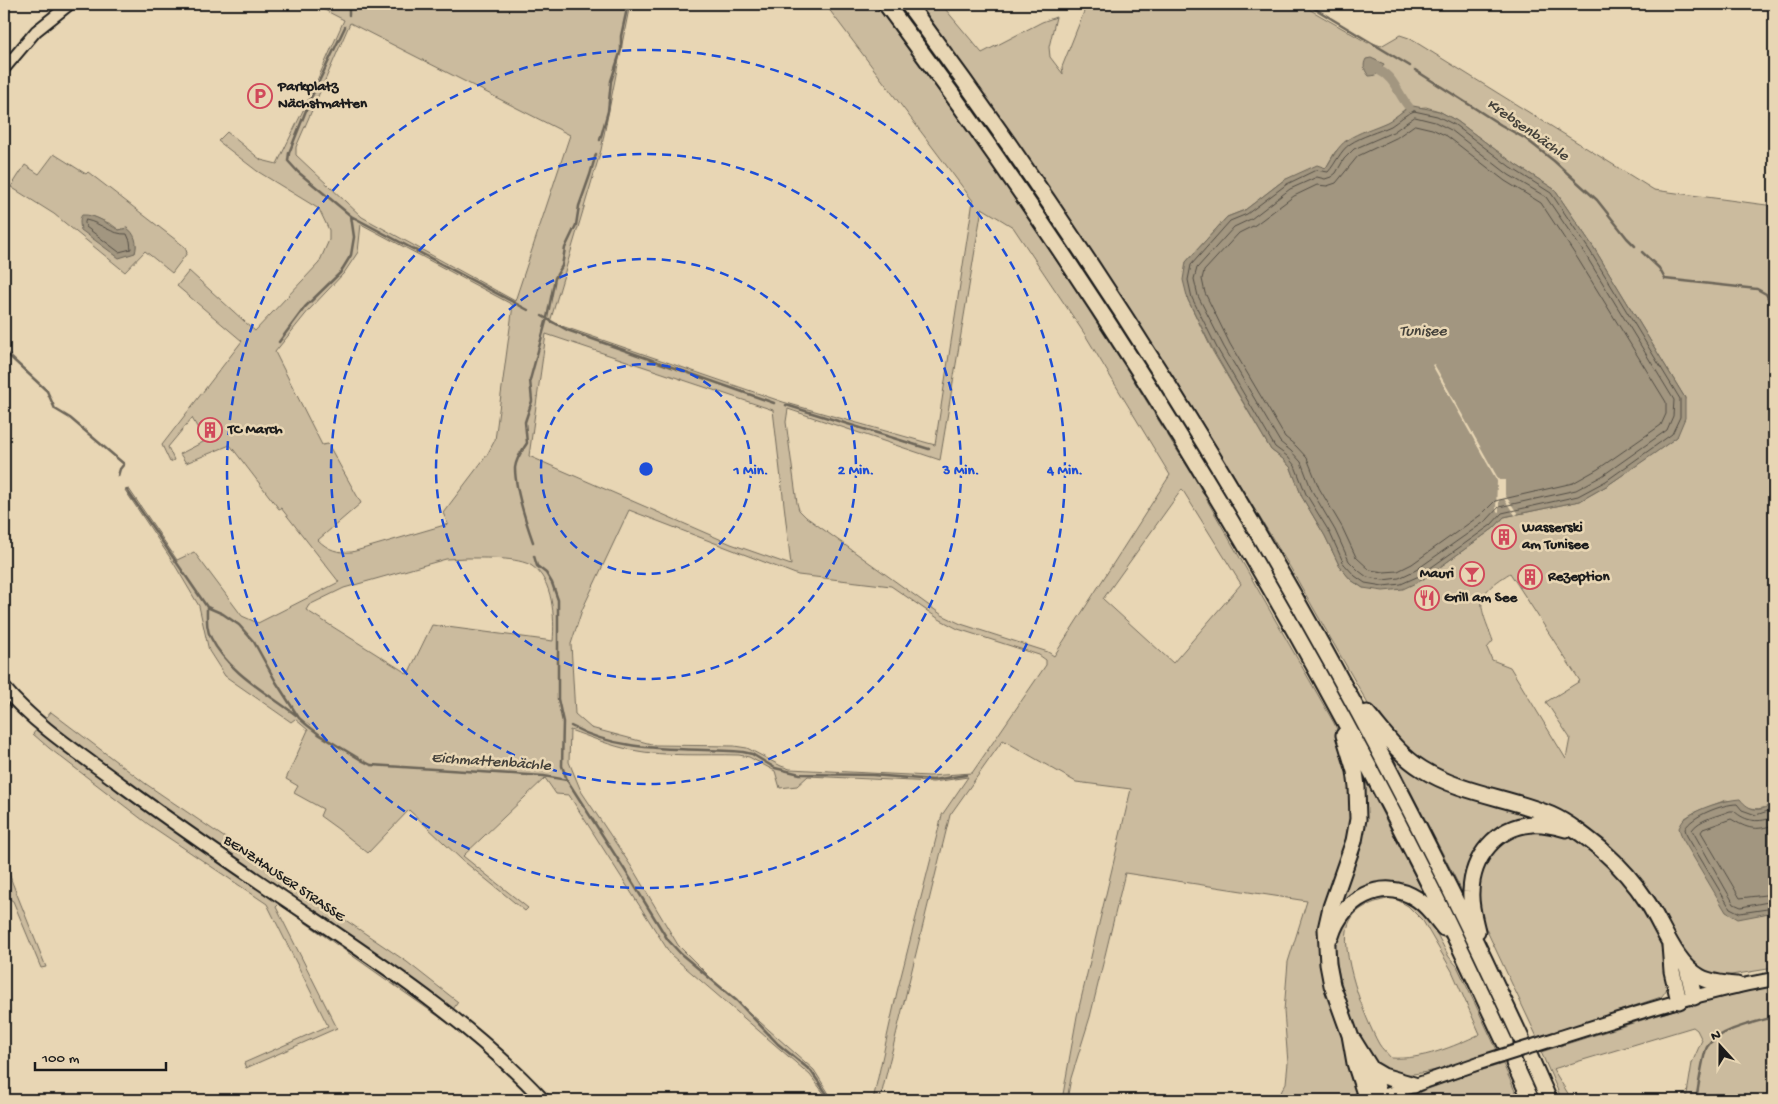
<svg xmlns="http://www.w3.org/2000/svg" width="1778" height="1104" viewBox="0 0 1778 1104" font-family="'Gochi Hand',sans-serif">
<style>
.green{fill:#cbbb9e;stroke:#746c5d;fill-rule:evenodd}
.water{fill:#a29680;stroke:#6c6558}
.pier{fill:#e8d6b4}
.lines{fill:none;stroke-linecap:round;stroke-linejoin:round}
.shore{stroke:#524d44;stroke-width:1}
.stream{stroke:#6c6558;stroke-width:2.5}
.canal{stroke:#a29680;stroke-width:9}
.minor-casing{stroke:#1c1c1c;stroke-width:14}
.major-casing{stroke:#1c1c1c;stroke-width:16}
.highway-casing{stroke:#1c1c1c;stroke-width:19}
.minor{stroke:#e8d6b4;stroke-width:10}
.major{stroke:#e8d6b4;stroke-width:12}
.highway{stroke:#e8d6b4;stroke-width:15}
.major-bridge-casing{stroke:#1c1c1c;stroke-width:16;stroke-linecap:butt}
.major-bridge{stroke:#e8d6b4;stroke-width:12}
.ring{fill:none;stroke:#1d4ed8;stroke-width:2.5;stroke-dasharray:9 6}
.labels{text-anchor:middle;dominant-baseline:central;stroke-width:5;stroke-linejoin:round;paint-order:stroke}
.poi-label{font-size:15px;font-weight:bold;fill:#1c1c1c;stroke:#e8d6b4;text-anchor:start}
.street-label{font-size:15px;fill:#1c1c1c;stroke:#e8d6b4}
.water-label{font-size:16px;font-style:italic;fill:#44413a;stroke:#e8d6b4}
.centre{fill:#1d4ed8;stroke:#e8d6b4;stroke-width:2.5}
.ring-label{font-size:15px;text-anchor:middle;font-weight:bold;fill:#1d4ed8;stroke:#e8d6b4;stroke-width:5;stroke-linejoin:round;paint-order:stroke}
</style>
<rect width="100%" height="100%" fill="#e8d6b4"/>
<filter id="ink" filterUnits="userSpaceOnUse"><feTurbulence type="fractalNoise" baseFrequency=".02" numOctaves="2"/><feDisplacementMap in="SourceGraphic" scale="10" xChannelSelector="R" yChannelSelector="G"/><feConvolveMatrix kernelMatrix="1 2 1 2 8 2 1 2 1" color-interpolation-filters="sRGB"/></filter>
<g filter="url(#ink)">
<path class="green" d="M 313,4 L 630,4 L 601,150 L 550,322 L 783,402 L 935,445 L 973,201 L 825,4 L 875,4 L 977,144 L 1064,272 L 1124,365 L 1195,479 L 1334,723 L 1341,738 L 1351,779 L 1350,832 L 1320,936 C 1317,991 1348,1038 1356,1091 L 1354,1096 L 1348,1100 L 1271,1100 L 1280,1094 L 1286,1083 L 1288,1063 L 1284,1011 L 1288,962 L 1307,901 L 1125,873 L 1090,1017 L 1071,1078 L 1067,1100 L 1062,1100 L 1077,1016 L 1131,789 L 1076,782 L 1003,740 L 950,815 L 880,1100 L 873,1100 L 897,992 L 942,815 L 968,777 L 933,782 L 808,776 L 797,786 L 780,788 L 775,771 L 749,757 L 739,755 C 704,754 667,757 632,750 C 611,746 590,737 570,730 L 569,762 L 581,791 L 631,866 L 678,945 L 715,982 L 814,1070 L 833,1100 L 829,1100 L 810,1075 L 671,955 L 569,795 L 556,794 L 545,778 L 463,856 L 528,908 L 525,911 L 461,859 L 409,810 L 368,853 L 338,829 L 320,816 L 323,809 L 294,793 L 298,786 L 286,779 L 308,730 L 295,719 L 291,722 L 225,676 L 209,651 L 199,606 L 173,562 L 125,490 L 129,489 L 177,560 L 194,552 L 242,616 L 258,623 L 339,582 L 281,508 L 279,509 L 230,445 L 186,463 L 180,454 L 205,441 L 192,418 L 168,447 L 174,460 L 170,462 L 162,445 L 242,341 L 177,286 L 189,271 L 255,331 L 319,263 L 329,240 L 329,230 L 319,209 L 257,171 L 218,141 L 227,132 L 261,160 L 277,164 L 311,94 L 344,20 ZM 350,23 L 570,135 L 515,301 L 362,217 L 296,155 L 296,147 ZM 982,208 L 1013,227 L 1084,333 L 1170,475 L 1054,656 L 1048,652 L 961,624 L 942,615 L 806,517 L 799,510 L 797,503 L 786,422 L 788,409 L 940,460 ZM 361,224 L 513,305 L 495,440 L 487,455 L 443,513 L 448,524 L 352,552 C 338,553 328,550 318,540 L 361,503 L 328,444 L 322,445 L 275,352 L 309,310 L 344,273 L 358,252 ZM 546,334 L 773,410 L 791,565 L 731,544 L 529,456 ZM 1182,489 L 1241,584 L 1173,663 L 1103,599 ZM 629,510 L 798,575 L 891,586 L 939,619 L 958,629 L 1039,655 L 1046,660 L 1046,665 L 972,773 L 929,776 L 790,769 L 781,766 L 747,748 L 734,746 L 655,745 L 591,728 L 575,714 L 571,644 L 582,610 ZM 467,558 C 483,558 519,557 532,566 C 553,580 555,618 553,641 L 432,625 L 408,674 L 306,610 L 309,605 L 344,588 L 446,559 Z
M 894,4 L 901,4 L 923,34 L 1082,263 L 1161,385 L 1249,531 L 1245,533 Z
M 920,4 L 941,4 L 982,53 L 1042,22 L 1056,17 L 1049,47 L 1050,57 L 1063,74 L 1062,67 L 1087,4 L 1300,4 L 1368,43 L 1370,42 L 1381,46 L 1400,35 L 1409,38 L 1654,190 L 1774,206 L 1774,803 C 1756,815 1745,805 1726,800 L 1695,812 L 1685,818 L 1761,914 L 1774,912 L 1774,968 L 1725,976 L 1710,976 L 1690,962 L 1656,899 L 1641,880 L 1621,858 L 1601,840 L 1455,782 L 1417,761 L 1372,711 L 1290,567 L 1180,387 L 1080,233 ZM 1426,107 L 1439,111 L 1457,121 L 1516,165 L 1554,189 L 1594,248 L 1685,398 L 1677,437 L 1608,485 L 1580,501 L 1504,517 L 1494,528 L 1422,580 L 1363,588 L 1351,580 L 1340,567 L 1325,536 L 1302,497 L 1291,468 L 1283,459 L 1271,450 L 1213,352 L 1188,300 L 1186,262 L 1227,217 L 1245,210 L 1284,180 L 1326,168 L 1335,152 L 1347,140 L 1388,122 L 1397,116 L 1405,109 ZM 1510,573 L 1580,681 L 1546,702 L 1570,738 L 1566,759 L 1510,667 L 1492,660 L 1487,648 L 1493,641 C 1479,602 1472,597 1510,573 Z
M 54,154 L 86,174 L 88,172 L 185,247 L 187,253 L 172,273 L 145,251 L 125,272 L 54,214 L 11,187 L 25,165 L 39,174 ZM 92,216 L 111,224 L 119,230 L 127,228 L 136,245 L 135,253 Z
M 1336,684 C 1410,820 1479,959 1543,1100 L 1538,1100 L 1467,949 L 1332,686 Z
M 51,712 L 146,784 L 407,962 L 458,1002 L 445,1021 L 279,904 L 276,907 L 337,1028 L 246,1068 L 244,1063 L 328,1026 L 267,904 L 148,824 L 49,748 L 33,734 Z
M 1388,747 L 1403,759 L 1541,816 L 1512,824 L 1464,895 Z
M 1362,777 L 1370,789 L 1425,896 L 1406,889 L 1336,909 Z
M 1525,829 C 1542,831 1563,830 1577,839 C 1605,858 1639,899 1654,929 C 1660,939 1662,951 1665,962 C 1669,976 1672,985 1661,997 L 1577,1025 L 1537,1037 L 1479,914 L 1475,895 L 1478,869 L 1499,841 Z
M 4,855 L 12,882 L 46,967 L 41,968 L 13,901 L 8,898 L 4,898 Z
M 1404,897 L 1425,911 L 1449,957 L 1457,966 L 1497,1050 C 1469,1060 1413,1083 1384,1071 C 1360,1061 1334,969 1335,943 C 1335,937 1351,907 1356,904 C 1370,895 1388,897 1404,897 ZM 1394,898 L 1408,906 L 1423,921 L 1452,971 L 1480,1034 C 1453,1047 1422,1060 1391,1058 C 1387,1053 1382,1049 1379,1044 C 1365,1019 1338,949 1349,923 C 1356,906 1378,900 1394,898 Z
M 1774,985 L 1774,1100 L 1686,1100 L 1692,1063 L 1702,1040 L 1697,1030 L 1693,1027 L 1553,1069 L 1572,1100 L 1562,1100 L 1541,1052 L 1693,1004 Z
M 1503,1064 L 1519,1100 L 1398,1100 L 1472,1073 Z"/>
<path class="water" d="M 1371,58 L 1384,64 C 1381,71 1378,76 1369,76 C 1365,71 1362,66 1366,59 Z
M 1413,106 L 1439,111 L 1457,121 L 1516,165 L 1554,189 L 1594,248 L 1685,398 L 1685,418 L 1677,437 L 1655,453 L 1608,485 L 1580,501 L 1504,517 L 1494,528 L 1422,580 L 1403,589 L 1383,591 L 1363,588 L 1351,580 L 1340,567 L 1325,536 L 1302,497 L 1291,468 L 1283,459 L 1271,450 L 1214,352 L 1188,300 L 1183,280 L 1186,262 L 1227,217 L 1245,210 L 1284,180 L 1317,165 L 1326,168 C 1332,158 1338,146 1347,140 C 1359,132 1374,128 1387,122 C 1397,117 1403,109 1413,106 Z
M 82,215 C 96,214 107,224 119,230 L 127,228 C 135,233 138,244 135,253 L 119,258 L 81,230 C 80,224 79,219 82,215 Z
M 1740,799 C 1750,812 1761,812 1774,803 L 1774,912 L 1738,919 L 1726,912 L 1682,838 L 1679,828 C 1681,824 1683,820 1686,818 C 1698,808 1725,800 1740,799 Z"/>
<path class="pier" d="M 1434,364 L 1499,480 L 1505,480 L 1505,495 L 1518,514 L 1515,515 L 1504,499 L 1499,500 L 1499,512 L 1496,511 L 1497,481 L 1432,365 Z"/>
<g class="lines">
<path class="shore" d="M 1414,111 L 1437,116 L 1455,125 L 1513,169 L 1551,193 L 1590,251 L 1680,399 L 1680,417 L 1672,434 L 1606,481 L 1578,496 L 1502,513 L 1491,525 L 1419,576 L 1401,584 L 1383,586 L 1365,583 L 1355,576 L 1344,564 L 1330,533 L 1306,494 L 1295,466 L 1287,456 L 1275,447 L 1218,350 L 1192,298 L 1188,280 L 1191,265 L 1230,221 L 1247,214 L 1287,184 L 1316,170 L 1328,172 C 1336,163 1340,151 1350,144 C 1362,136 1378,132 1391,126 C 1399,121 1405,114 1414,111 Z
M 1415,117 L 1435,122 L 1451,130 L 1509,175 L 1546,197 L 1585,254 L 1674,400 L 1673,416 L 1667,430 L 1602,476 L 1576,490 L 1499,507 L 1487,520 L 1416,570 L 1399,578 L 1383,580 L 1367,577 L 1359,571 L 1349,561 L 1335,530 L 1312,491 L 1301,462 L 1291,451 L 1280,442 L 1224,347 L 1198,296 L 1194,279 L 1197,268 L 1234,227 L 1251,219 L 1290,189 L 1317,177 L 1325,179 L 1331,177 L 1336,173 L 1344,159 L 1354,149 L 1393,132 Z
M 1415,125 L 1432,129 L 1447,136 L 1505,181 L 1541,203 L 1578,259 L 1666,402 L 1666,414 L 1661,425 L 1598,469 L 1573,483 L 1495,501 L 1482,514 L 1412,564 L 1398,571 L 1384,572 L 1370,570 L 1356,557 L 1342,527 L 1319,488 L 1307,458 L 1296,446 L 1285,437 L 1230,344 L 1205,293 L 1202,279 L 1204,271 L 1239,233 L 1255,225 L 1294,196 L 1317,185 L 1327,186 L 1336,183 L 1358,156 L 1396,138 Z
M 86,220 C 101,223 112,235 127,234 L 130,241 L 131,249 L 119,252 L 86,227 L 85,223 Z
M 1774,809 L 1756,815 L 1742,810 L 1737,804 C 1723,804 1691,816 1685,829 L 1687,836 L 1730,908 L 1740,913 L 1774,908
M 1774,817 C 1759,823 1746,822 1734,811 L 1730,811 C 1718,816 1699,819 1692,830 L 1734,904 L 1741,907 L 1774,901
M 1774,825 C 1755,831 1748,829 1731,819 L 1703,829 L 1701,832 L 1740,898 L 1774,894"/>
<path class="stream" d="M 1307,4 L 1410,66
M 349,15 L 349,4
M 345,27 L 311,98 L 289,153 L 288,161 L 298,172 L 351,216 L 528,310
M 1415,70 L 1501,125 L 1526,139 L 1554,161 L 1597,200 L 1627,238 L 1635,246
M 600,140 L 608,111 L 611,81 L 621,50 L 621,36 L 628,4
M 1642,252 L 1659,268 L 1665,279 L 1757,289 L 1766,294 L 1774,309
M 542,316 L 567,330 L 774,403
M 279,342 L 305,307 L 340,273 L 351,255 L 354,237 L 351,216
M 4,351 L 47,391 L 55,409 L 70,418 L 124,464 L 120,469 L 118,476
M 786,405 L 929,449
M 127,490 L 207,607 L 223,614 L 239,625 L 254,642 L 276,682 L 299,718 L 307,725 L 320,735 L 363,761 L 371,765 L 544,776 L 567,780 L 628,875 L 668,940 L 681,954 L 737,1001 L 778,1044 L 811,1071 L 831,1100
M 533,542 C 526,522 515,489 515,468 C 516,458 522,451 527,443 L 525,422 L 532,401 L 530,380 L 547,318 L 555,278 L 562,266 L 565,248 L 576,225 L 579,206 L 590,175 L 596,154
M 534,556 L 537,566 L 546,573 L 552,583 L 558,600 L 558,699 L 563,722 L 562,766 L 567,780
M 207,608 C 207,618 206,629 211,638 C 228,672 267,693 296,715
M 571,726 C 625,755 685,747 743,752 L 752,754 L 775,768 L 800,774 L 872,775 L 933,780 L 966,775
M 1696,1100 C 1698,1090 1703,1054 1707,1047 C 1717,1030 1756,1022 1774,1017"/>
<path class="canal" d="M 1380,71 C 1394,77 1399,96 1409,107"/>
<defs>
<path id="minor" d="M 4,69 L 36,31 L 70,4"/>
<path id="major" d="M 4,688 C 37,727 82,755 123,786 C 187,833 253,878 319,922 C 398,975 478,1030 543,1100
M 1555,1039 C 1627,1016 1700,992 1774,979
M 1372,1100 L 1479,1063"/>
<path id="highway" d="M 886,4 C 1091,279 1273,572 1426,878 C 1454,933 1479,988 1505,1043
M 908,4 C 1147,326 1353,673 1521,1038
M 1367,713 C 1384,733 1399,755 1422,769 C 1462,794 1509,797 1551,815 C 1569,823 1586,837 1601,849 C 1619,865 1635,883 1648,903 C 1663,926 1675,963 1700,977 C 1711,983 1725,984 1737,985
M 1344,735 L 1355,771 L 1357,787 L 1358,819 L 1354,841 L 1331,907 L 1326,929 L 1328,964 L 1332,985 L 1350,1035 L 1355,1063 L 1367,1100
M 1477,931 C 1474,918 1470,905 1471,892 C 1472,857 1496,827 1532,824 C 1544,823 1555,826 1566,829
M 1331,936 C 1342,899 1382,876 1417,899 C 1428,906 1436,918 1444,928
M 1670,945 L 1672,971 L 1679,1001
M 1687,967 L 1694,997
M 1353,1040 L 1371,1069 L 1380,1097
M 1530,1057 L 1549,1100
M 1514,1063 L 1531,1100
M 1371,1069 L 1383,1076 L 1414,1085"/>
</defs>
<use href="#minor" class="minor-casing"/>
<use href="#major" class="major-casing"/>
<use href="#highway" class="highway-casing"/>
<use href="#minor" class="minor"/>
<use href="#major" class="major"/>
<use href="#highway" class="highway"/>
<defs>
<path id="major-bridge" d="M 1479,1063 L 1555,1039"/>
</defs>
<use href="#major-bridge" class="major-bridge-casing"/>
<use href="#major-bridge" class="major-bridge"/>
</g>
</g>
<g class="ring">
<circle cx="646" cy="469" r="105"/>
<circle cx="646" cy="469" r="210"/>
<circle cx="646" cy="469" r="315"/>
<circle cx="646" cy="469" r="419"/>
</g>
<defs>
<symbol id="parking-ring" viewBox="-11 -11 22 22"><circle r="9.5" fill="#e8d6b4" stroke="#d1495b" stroke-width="1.5"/><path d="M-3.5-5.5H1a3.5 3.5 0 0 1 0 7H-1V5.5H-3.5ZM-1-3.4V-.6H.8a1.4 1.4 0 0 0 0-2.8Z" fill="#d1495b"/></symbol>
<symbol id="building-ring" viewBox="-11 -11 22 22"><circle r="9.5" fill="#e8d6b4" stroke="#d1495b" stroke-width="1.5"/><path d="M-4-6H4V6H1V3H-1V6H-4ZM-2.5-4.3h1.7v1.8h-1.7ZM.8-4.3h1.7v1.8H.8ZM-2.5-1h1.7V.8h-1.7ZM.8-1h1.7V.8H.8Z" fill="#d1495b"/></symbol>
<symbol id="bar-ring" viewBox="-11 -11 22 22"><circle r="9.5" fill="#e8d6b4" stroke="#d1495b" stroke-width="1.5"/><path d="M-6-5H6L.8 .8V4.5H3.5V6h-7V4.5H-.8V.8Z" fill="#d1495b"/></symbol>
<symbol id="restaurant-ring" viewBox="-11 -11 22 22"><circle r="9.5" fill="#e8d6b4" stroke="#d1495b" stroke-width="1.5"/><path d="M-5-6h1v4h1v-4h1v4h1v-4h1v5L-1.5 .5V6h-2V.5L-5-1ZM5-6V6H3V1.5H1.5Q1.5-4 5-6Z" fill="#d1495b"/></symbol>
</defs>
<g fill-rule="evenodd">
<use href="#parking-ring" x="246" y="82" width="28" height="28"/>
<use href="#building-ring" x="196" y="416" width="28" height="28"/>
<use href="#building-ring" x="1490" y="523" width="28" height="28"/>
<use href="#bar-ring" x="1458" y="560" width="28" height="28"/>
<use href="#building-ring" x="1516" y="563" width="28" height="28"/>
<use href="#restaurant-ring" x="1413" y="584" width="28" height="28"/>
</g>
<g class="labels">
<g class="poi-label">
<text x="278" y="87">Parkplatz<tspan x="278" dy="17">Nächstmatten</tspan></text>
<text x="228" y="430">TC March</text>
<text x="1522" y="528">Wasserski<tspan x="1522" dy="17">am Tunisee</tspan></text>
<text x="1454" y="574" text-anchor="end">Mauri</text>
<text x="1548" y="577">Rezeption</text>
<text x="1444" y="598">Grill am See</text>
</g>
<g class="street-label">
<text transform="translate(284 879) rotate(34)">BENZHAUSER STRASSE</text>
</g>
<g class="water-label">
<text transform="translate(1527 131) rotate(35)">Krebsenbächle</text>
<text x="1423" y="332">Tunisee</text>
<text transform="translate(491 763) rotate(4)">Eichmattenbächle</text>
</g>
</g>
<circle cx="646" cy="469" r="8" class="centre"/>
<g class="ring-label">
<text x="751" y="474">1 Min.</text>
<text x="856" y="474">2 Min.</text>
<text x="961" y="474">3 Min.</text>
<text x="1065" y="474">4 Min.</text>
</g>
<rect width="1778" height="1104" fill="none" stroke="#e8d6b4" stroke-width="20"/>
<rect x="10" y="10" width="1758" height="1084" fill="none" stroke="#1c1c1c" stroke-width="2" filter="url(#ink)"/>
<g transform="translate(1720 1046) rotate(339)" stroke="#e8d6b4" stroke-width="4" paint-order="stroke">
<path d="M0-4L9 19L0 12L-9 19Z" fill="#1c1c1c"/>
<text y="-8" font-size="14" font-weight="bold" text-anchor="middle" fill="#1c1c1c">N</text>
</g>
<path d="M35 1062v8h131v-8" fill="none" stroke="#1c1c1c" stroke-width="2.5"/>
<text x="42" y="1062" font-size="15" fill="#1c1c1c" stroke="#e8d6b4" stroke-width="4" paint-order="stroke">100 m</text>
</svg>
